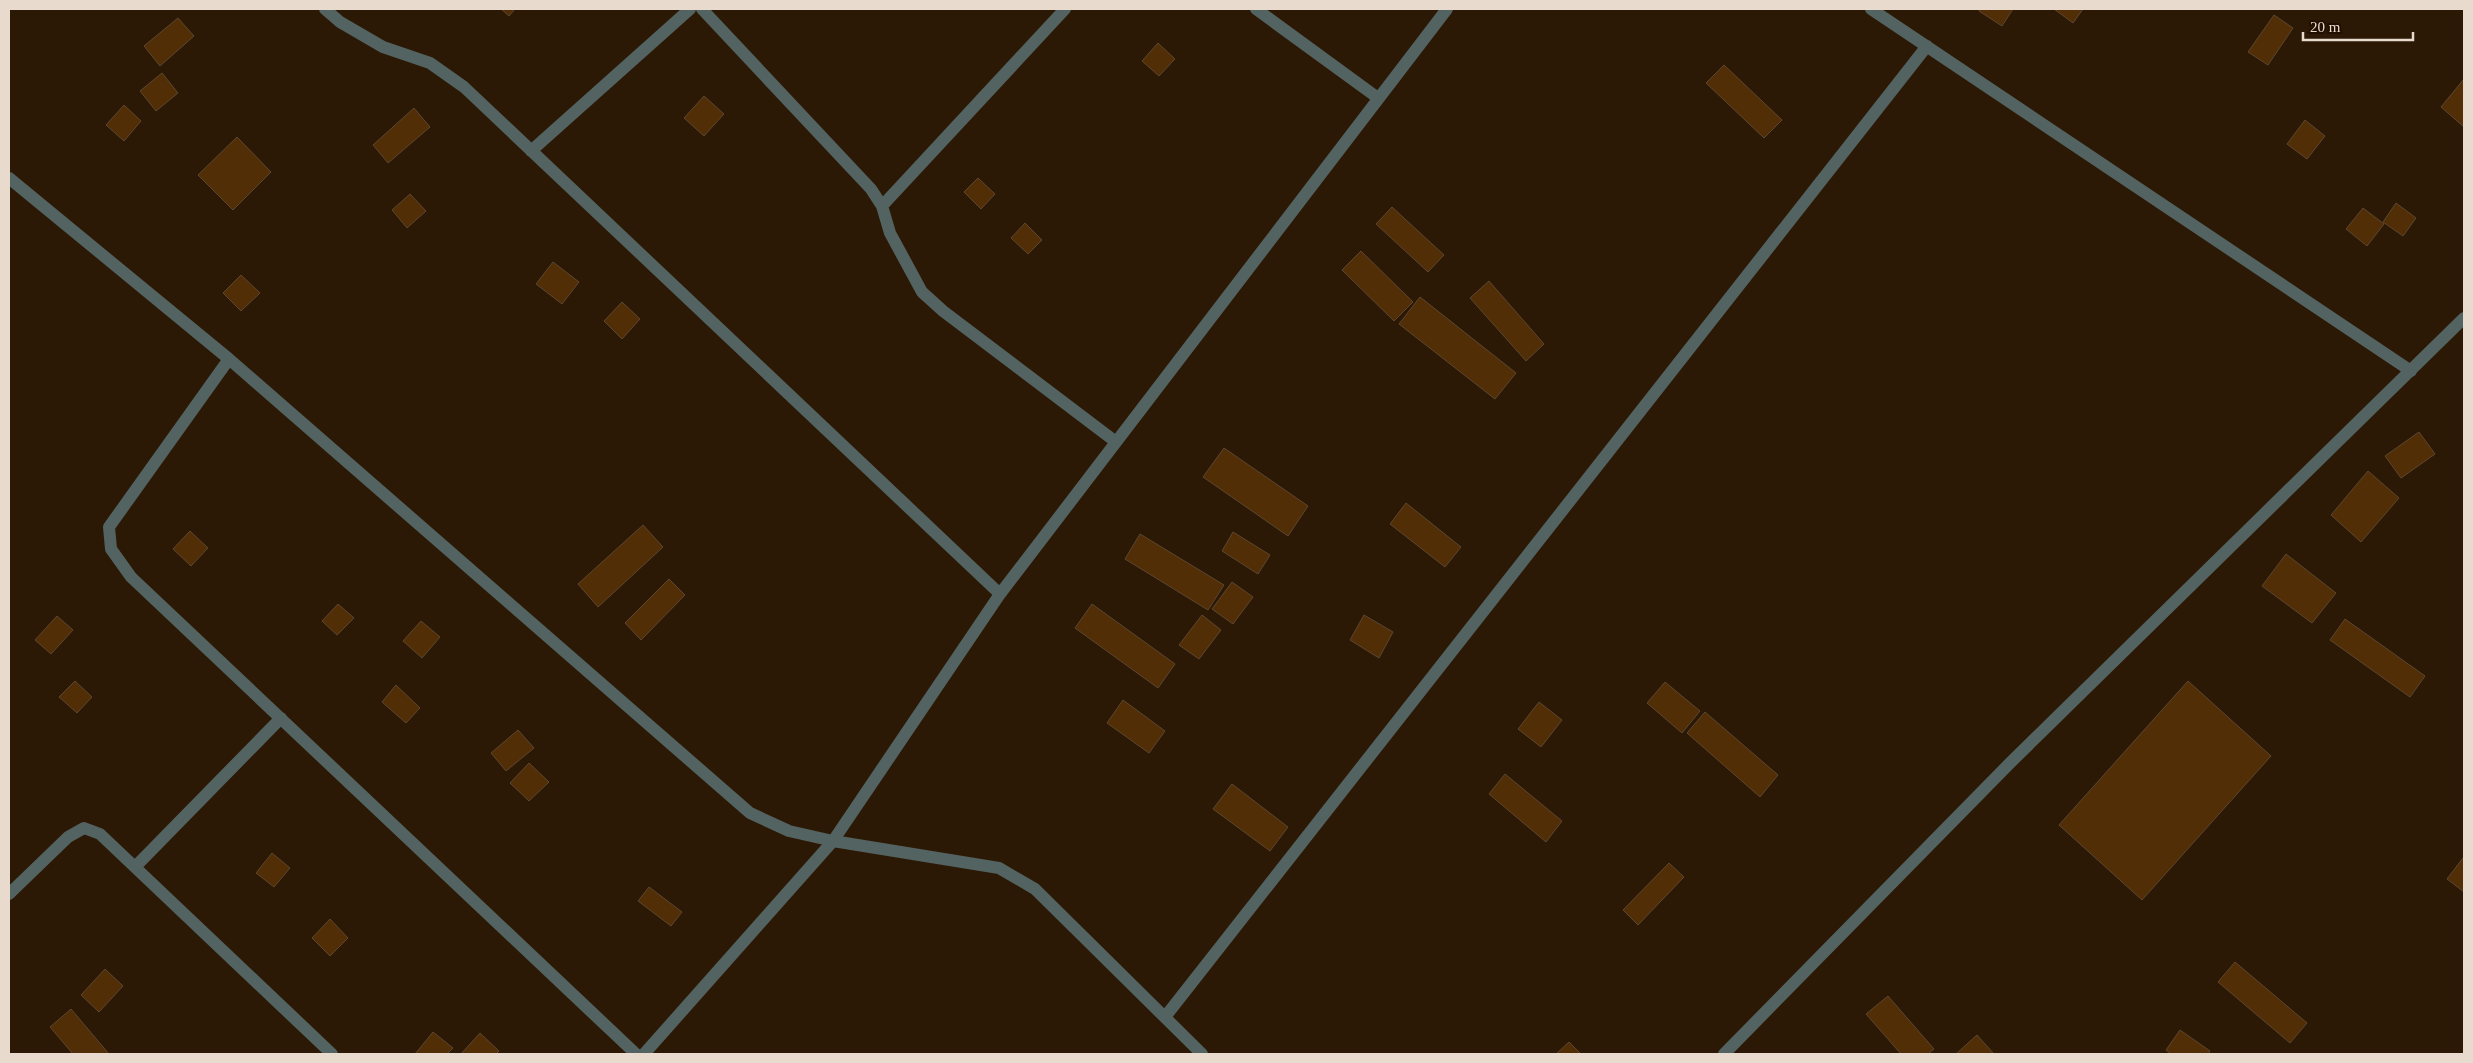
<svg xmlns="http://www.w3.org/2000/svg" width="2473" height="1063" viewBox="0 0 2473 1063" font-family="'Times New Roman',serif">
<style>
.building{fill:#512e05;stroke:#5d4732}
.lines{fill:none;stroke-linecap:round;stroke-linejoin:round}
.minor{stroke:#536361;stroke-width:12}
</style>
<rect width="100%" height="100%" fill="#2c1905"/>
<path class="building" d="M 501,9 L 515,9 L 509,16 Z
M 1980,9 L 2013,9 L 2002,26 L 1979,11 Z
M 2054,9 L 2083,9 L 2073,23 Z
M 2274,15 L 2293,28 L 2268,65 L 2248,52 Z
M 178,18 L 194,36 L 160,66 L 144,46 Z
M 1158,43 L 1175,59 L 1159,76 L 1142,61 Z
M 1724,65 L 1782,120 L 1764,138 L 1706,83 Z
M 162,73 L 178,93 L 156,111 L 140,91 Z
M 2464,79 L 2464,127 L 2441,107 Z
M 704,96 L 724,114 L 704,136 L 684,118 Z
M 124,105 L 141,121 L 124,141 L 106,125 Z
M 414,108 L 430,127 L 388,163 L 373,145 Z
M 2305,120 L 2325,136 L 2307,159 L 2287,144 Z
M 237,137 L 271,172 L 233,210 L 198,175 Z
M 978,178 L 995,194 L 981,209 L 964,192 Z
M 410,194 L 426,211 L 407,228 L 392,210 Z
M 2396,203 L 2416,218 L 2403,236 L 2383,222 Z
M 1392,207 L 1444,255 L 1428,272 L 1376,224 Z
M 2363,208 L 2384,224 L 2367,246 L 2346,229 Z
M 1025,223 L 1042,240 L 1028,254 L 1011,238 Z
M 1361,251 L 1413,302 L 1394,321 L 1342,270 Z
M 553,262 L 579,282 L 562,304 L 536,284 Z
M 241,275 L 260,293 L 241,311 L 223,293 Z
M 1489,281 L 1544,344 L 1526,361 L 1470,298 Z
M 1420,297 L 1516,373 L 1495,399 L 1399,324 Z
M 622,302 L 640,319 L 622,339 L 604,321 Z
M 2419,432 L 2435,454 L 2401,478 L 2385,456 Z
M 1224,448 L 1308,506 L 1288,536 L 1203,477 Z
M 2368,471 L 2399,498 L 2361,542 L 2331,515 Z
M 1406,503 L 1461,547 L 1445,567 L 1390,524 Z
M 643,525 L 663,547 L 598,607 L 578,584 Z
M 190,531 L 208,548 L 191,566 L 173,549 Z
M 1233,532 L 1270,555 L 1258,574 L 1222,551 Z
M 1140,534 L 1224,585 L 1208,610 L 1125,559 Z
M 2286,554 L 2336,593 L 2312,623 L 2262,586 Z
M 669,579 L 685,595 L 641,640 L 625,623 Z
M 1232,582 L 1253,597 L 1233,624 L 1212,609 Z
M 338,604 L 354,618 L 337,635 L 322,621 Z
M 1092,604 L 1175,664 L 1158,688 L 1075,628 Z
M 1202,615 L 1221,630 L 1199,659 L 1179,645 Z
M 1364,615 L 1393,632 L 1379,658 L 1350,640 Z
M 57,616 L 73,630 L 51,654 L 35,640 Z
M 2345,619 L 2425,676 L 2410,697 L 2330,640 Z
M 421,621 L 440,637 L 422,658 L 403,641 Z
M 75,681 L 92,697 L 77,713 L 59,697 Z
M 2188,681 L 2271,756 L 2142,900 L 2059,825 Z
M 1665,682 L 1700,711 L 1682,733 L 1647,703 Z
M 396,685 L 420,708 L 406,723 L 382,702 Z
M 1123,700 L 1165,731 L 1149,753 L 1107,723 Z
M 1539,702 L 1562,720 L 1541,747 L 1518,729 Z
M 1705,712 L 1778,775 L 1760,797 L 1687,733 Z
M 518,730 L 534,748 L 506,771 L 491,753 Z
M 529,763 L 549,782 L 529,801 L 510,783 Z
M 1505,774 L 1562,821 L 1546,842 L 1489,794 Z
M 1232,784 L 1288,827 L 1270,851 L 1213,809 Z
M 272,853 L 290,868 L 274,887 L 256,873 Z
M 2463,858 L 2464,859 L 2464,892 L 2447,879 Z
M 1669,863 L 1684,877 L 1638,925 L 1623,910 Z
M 649,887 L 682,912 L 671,926 L 638,901 Z
M 330,919 L 348,938 L 330,956 L 312,938 Z
M 2235,962 L 2307,1023 L 2290,1043 L 2218,982 Z
M 105,969 L 123,986 L 99,1012 L 81,995 Z
M 1888,996 L 1934,1049 L 1928,1054 L 1901,1054 L 1866,1014 Z
M 71,1009 L 109,1054 L 73,1054 L 50,1027 Z
M 2180,1030 L 2210,1051 L 2208,1054 L 2171,1054 L 2166,1050 Z
M 433,1032 L 453,1048 L 447,1054 L 415,1054 Z
M 480,1033 L 499,1051 L 496,1054 L 461,1054 Z
M 1977,1035 L 1994,1054 L 1956,1054 Z
M 1569,1042 L 1581,1054 L 1556,1054 Z"/>
<g class="lines">
<path class="minor" d="M 325,9 L 340,22 L 383,47 L 430,63 L 464,87 L 1000,594
M 702,9 L 871,189 L 882,206 L 890,233 L 922,292 L 943,311 L 1116,442
M 1256,9 L 1378,98
M 1871,9 L 2411,371
M 531,151 L 690,9
M 9,178 L 229,359 L 750,813 L 789,831 L 833,841 L 999,868 L 1035,889 L 1202,1054
M 882,206 L 1065,9
M 229,359 L 109,527 L 111,549 L 131,577 L 636,1054
M 135,867 L 281,718
M 9,894 L 68,837 L 84,828 L 100,834 L 332,1054
M 1165,1017 L 1927,46
M 644,1054 L 833,841 L 1000,594 L 1447,9
M 1724,1054 L 2010,763 L 2464,318"/>
</g>
<rect width="2473" height="1063" fill="none" stroke="#e8dbce" stroke-width="20"/>
<path d="M2303 32v8h110v-8" fill="none" stroke="#e8dbce" stroke-width="2.5"/>
<text x="2310" y="32" font-size="15" fill="#e8dbce" stroke="#220f00" stroke-width="4" paint-order="stroke">20 m</text>
</svg>
